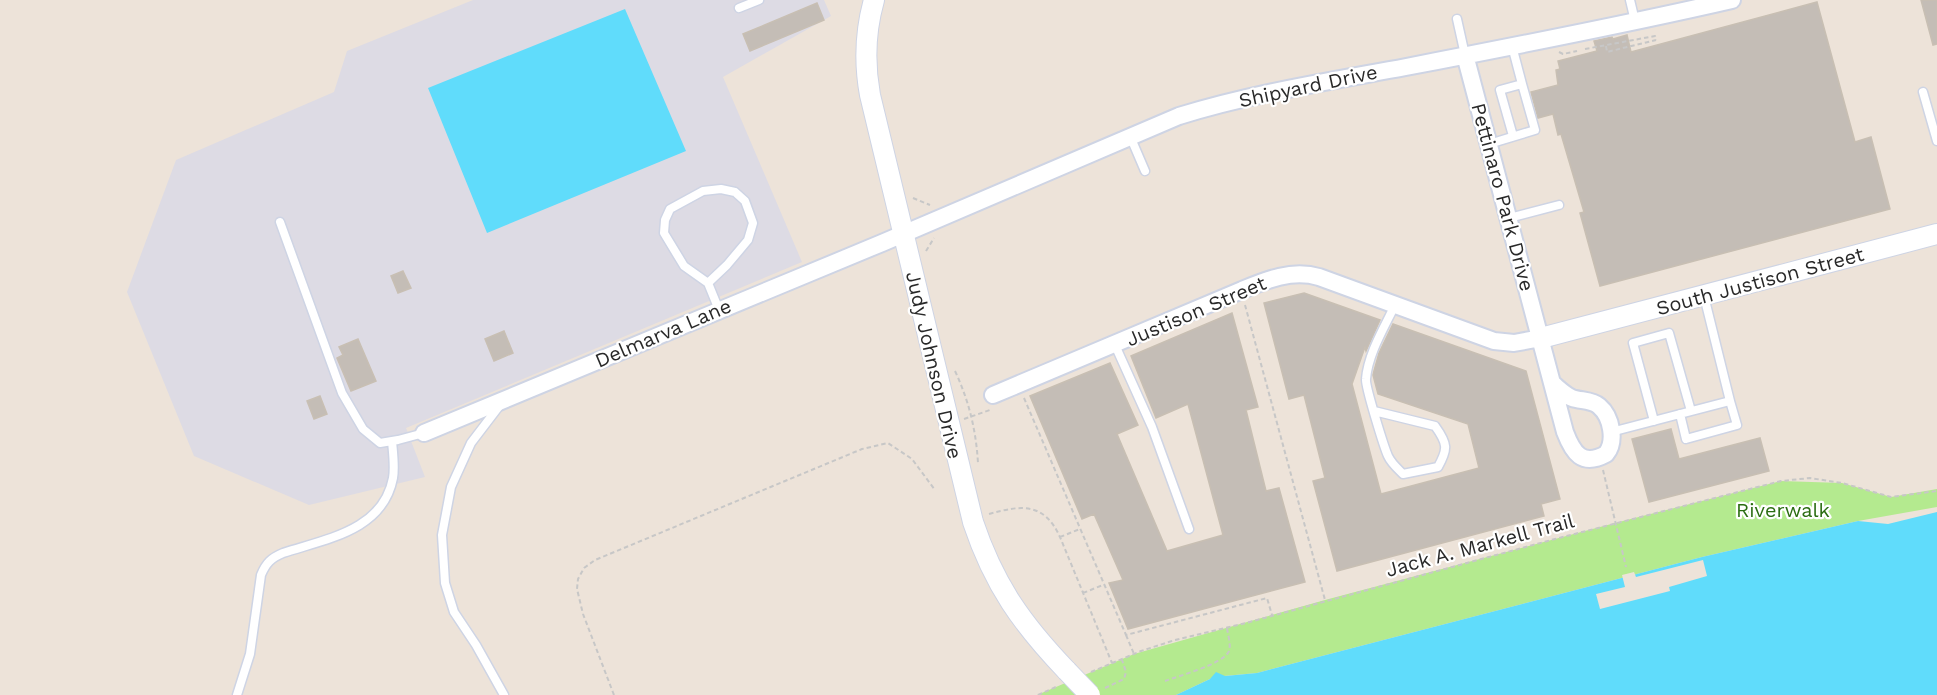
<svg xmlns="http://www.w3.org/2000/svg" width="1937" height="695" viewBox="0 0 1937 695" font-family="'Work Sans',sans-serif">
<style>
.industrial{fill:#dddbe4}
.green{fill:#b4ea8f}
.water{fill:#60dcfb}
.pier{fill:#ede3d9}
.building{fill:#c4bdb6;stroke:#c8bfb3;stroke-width:1.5}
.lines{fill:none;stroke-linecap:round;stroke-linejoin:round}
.service-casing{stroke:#ced4e4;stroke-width:11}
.minor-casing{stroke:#ced4e4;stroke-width:20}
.tertiary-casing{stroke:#ced4e4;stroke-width:22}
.path{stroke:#c7c7c7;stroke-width:2;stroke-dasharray:4.5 3;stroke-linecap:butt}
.service{stroke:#fff;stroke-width:8}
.minor{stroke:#fff;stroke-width:16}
.tertiary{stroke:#fff;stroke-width:20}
.tertiary-bridge-casing{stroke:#ced4e4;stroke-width:22;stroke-linecap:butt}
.tertiary-bridge{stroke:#fff;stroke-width:20}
.labels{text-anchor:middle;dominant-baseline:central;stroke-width:4.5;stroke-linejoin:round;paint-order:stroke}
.street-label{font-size:20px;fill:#292929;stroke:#fff}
.park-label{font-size:20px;fill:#2b6d12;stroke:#fff}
</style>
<rect width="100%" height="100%" fill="#ede3d9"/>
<path class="industrial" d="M 473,0 L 824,0 L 831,16 L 723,77 L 802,262 L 406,428 L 425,477 L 309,505 L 194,456 L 127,292 L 176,160 L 334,92 L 347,51 Z"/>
<path class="green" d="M 1781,481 L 1842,483 L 1891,497 L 1937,489 L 1937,507 L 1858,521 L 1702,557 L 1257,673 L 1224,676 L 1210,679 L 1176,695 L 1037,695 L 1134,654 L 1325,600 L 1615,523 Z"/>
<path class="water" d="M 625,9 L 686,151 L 487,233 L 428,88 Z
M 1937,512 L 1937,695 L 1176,695 L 1210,679 L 1216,672 L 1225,676 L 1257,673 L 1702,557 L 1858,521 L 1888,524 Z"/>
<path class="pier" d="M 1703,560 L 1707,576 L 1669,587 L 1670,591 L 1600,609 L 1596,594 L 1625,587 L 1622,575 L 1634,572 L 1636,577 Z"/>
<path class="building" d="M 1921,0 L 1937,0 L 1937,44 L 1933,45 Z
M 1817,2 L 1855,142 L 1871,137 L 1890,209 L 1600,286 L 1580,213 L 1584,212 L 1561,134 L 1558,135 L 1553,114 L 1538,118 L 1531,92 L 1558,85 L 1556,70 L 1560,69 L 1558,61 L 1597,51 L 1594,41 L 1612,37 L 1613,39 L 1627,35 L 1631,52 Z
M 817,3 L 824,20 L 750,51 L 743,34 Z
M 403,271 L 411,288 L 398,293 L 391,276 Z
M 1304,293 L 1380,320 L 1366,351 L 1365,347 L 1352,384 L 1381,494 L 1479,468 L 1468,424 L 1378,394 L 1373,375 L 1374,371 L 1379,353 L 1393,324 L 1526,371 L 1560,499 L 1541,504 L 1544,516 L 1337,571 L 1313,481 L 1325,478 L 1304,395 L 1289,399 L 1264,303 Z
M 1232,313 L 1258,407 L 1246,410 L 1266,491 L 1279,488 L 1305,582 L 1128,629 L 1109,583 L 1123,580 L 1094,514 L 1082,519 L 1030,396 L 1110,363 L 1138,425 L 1117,434 L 1167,551 L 1223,535 L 1188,404 L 1156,418 L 1131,356 Z
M 504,331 L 513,353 L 494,361 L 485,339 Z
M 358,339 L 376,381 L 351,391 L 337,358 L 343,355 L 339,347 Z
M 320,396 L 327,414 L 314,419 L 307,401 Z
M 1671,429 L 1679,459 L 1760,438 L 1769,471 L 1649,502 L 1632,439 Z"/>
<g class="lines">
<defs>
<path id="service" d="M 1630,0 L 1635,21
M 739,8 L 759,0
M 1457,19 L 1465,55
M 1512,46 L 1522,84
M 1923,92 L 1937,141
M 1130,136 L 1145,171
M 1489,144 L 1535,130 L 1522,84 L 1500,90 L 1513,136
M 1509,218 L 1559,205
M 280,222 L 342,393 L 363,429 L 380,443 L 398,440 L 424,433
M 708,283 L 684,266 L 664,233 L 665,220 L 670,209 L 703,191 L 721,189 L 735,192 L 745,201 L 753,223 L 748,240 L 727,265 L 708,283 L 719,310
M 1115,345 L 1152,427 L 1189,529
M 500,405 L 471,443 L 451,487 L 442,535 L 445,583 L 454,612 L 476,645 L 504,695
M 1374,411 L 1435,426 C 1448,444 1448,449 1438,467 L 1403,474 C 1398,469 1391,463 1388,456 C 1384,447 1365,386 1366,379 C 1368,354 1384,328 1395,305
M 1680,414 L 1686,439 L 1737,425 L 1730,401
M 1654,421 L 1633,343 L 1669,333 L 1691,411
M 1611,432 L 1730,401 L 1704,296
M 237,695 L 250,654 L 261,575 C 266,563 271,558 283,553 C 325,539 383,531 393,478 C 395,467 393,453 392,441"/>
<path id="minor" d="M 1465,55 L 1565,432 C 1573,453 1582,467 1606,454 C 1616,442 1612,417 1599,406 C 1592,400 1581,401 1572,398 C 1565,395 1559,389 1553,384
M 993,395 L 1242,290 C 1266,280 1292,269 1319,277 L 1494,341 L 1514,343 L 1541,338
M 424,433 L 882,243 L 1179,116 C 1253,93 1331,81 1406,67 C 1515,46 1624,25 1732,0"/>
<path id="tertiary" d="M 874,0 C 865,32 864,62 870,95 L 973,522 C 994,585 1022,624 1067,671
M 1541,338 L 1937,234"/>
</defs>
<use href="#service" class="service-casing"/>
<use href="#minor" class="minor-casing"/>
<use href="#tertiary" class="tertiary-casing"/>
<path class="path" d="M 1606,46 L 1607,52 L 1656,40
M 1585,49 L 1655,36 L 1656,40
M 1559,52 L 1563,54 L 1577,51
M 913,198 L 930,205
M 926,251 L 934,238
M 1245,305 L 1325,600
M 955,371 C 969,401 976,430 978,463
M 1024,398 L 1126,635 L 1267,598 L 1272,615
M 964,419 L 990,410
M 1603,470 L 1626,567
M 989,514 C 1021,505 1044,502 1060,537 L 1112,663
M 1060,537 L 1080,529
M 1083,593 L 1103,585
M 1126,635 L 1134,654
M 1091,672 L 1141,651 L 1175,640 L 1246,623 L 1555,539 L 1781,481 L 1810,478 L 1842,483 L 1891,497 L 1937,491
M 1165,681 C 1178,676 1224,664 1229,651 C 1231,644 1228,635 1227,628
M 1105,688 L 1124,679 L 1126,672 L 1122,660
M 614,695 L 583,614 L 577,589 L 578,579 L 584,568 L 595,560 L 862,449 L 888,443 L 912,459 L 935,490
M 1038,695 L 1058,686"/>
<use href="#service" class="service"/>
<use href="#minor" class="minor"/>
<use href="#tertiary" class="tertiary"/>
<defs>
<path id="tertiary-bridge" d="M 1067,671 L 1090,695"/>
</defs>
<use href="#tertiary-bridge" class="tertiary-bridge-casing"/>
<use href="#tertiary-bridge" class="tertiary-bridge"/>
</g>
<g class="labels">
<g class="street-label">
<text transform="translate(1308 86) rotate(-12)">Shipyard Drive</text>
<text transform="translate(1503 197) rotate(75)">Pettinaro Park Drive</text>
<text transform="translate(1760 281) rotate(-15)">South Justison Street</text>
<text transform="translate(1196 311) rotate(-23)">Justison Street</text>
<text transform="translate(663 333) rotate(-23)">Delmarva Lane</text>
<text transform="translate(934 365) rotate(77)">Judy Johnson Drive</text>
<text transform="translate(1480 545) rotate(-15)">Jack A. Markell Trail</text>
</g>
<g class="park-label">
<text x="1783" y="510">Riverwalk</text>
</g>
</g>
</svg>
